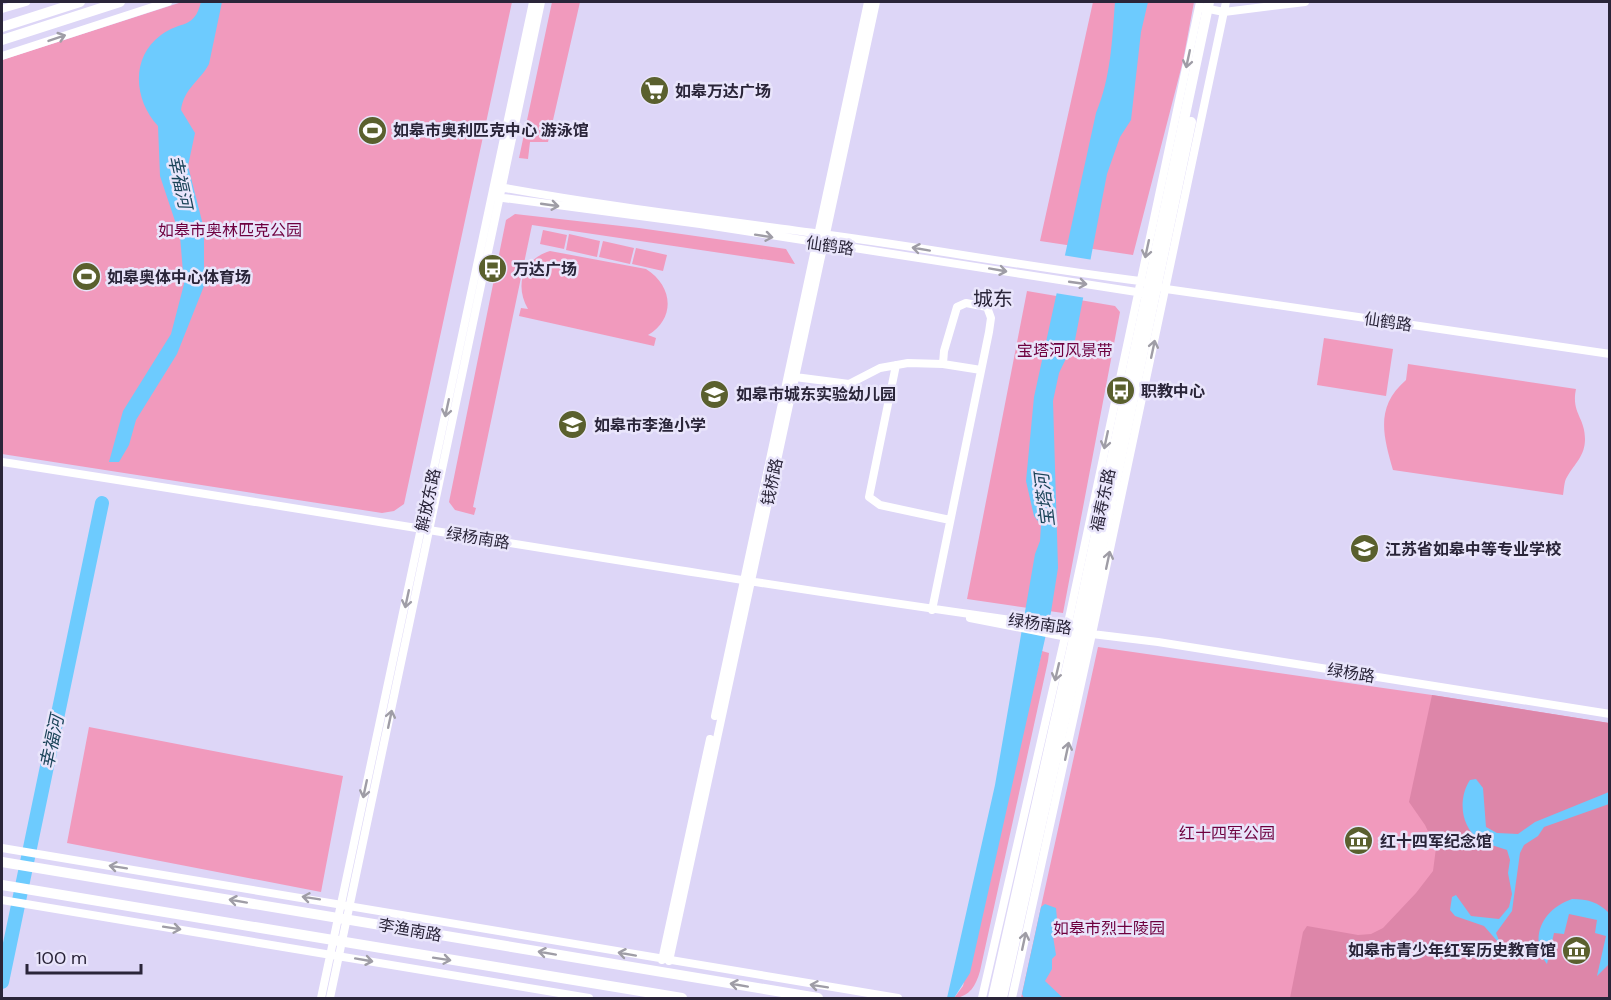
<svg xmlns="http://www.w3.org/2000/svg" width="1611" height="1000" viewBox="0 0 1611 1000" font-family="'DM Sans','Noto Sans SC',sans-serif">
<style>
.green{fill:#f19abd}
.forest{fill:#dd86a9}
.water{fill:#6dcbfe}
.pier{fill:#ddd6f7}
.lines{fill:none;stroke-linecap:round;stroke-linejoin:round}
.river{stroke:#6dcbfe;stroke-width:14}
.minor{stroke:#fff;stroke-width:8}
.major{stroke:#fff;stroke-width:10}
.oneway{stroke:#9f9da6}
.labels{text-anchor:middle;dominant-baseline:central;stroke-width:5;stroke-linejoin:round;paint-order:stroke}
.poi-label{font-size:16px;font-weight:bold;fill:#2a2539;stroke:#e9e5fb;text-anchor:start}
.park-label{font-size:16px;fill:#6e003f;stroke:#e9e5fb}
.street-label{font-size:16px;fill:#2a2539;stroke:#e9e5fb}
.water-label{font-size:18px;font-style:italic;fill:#1b4459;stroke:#e9e5fb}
.quarter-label{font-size:20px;fill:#2a2539;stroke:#e9e5fb}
</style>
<rect width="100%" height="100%" fill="#ddd6f7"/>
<path class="green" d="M 182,2 L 512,2 L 404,504 L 394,511 L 382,513 L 2,454 L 2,60 Z
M 552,2 L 580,2 L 548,142 L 530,142 L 528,159 L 519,158 Z
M 1093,2 L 1194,2 L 1183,61 L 1133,255 L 1040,241 Z
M 515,214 L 639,228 L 786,249 L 795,264 L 532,225 L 473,507 L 476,508 L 474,515 L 455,510 L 449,502 L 506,220 Z
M 543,230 L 567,235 L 564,249 L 540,244 Z
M 569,234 L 600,241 L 597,257 L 566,250 Z
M 603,241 L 634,248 L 630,264 L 599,257 Z
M 636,248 L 667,255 L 663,271 L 632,264 Z
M 550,251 L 646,269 C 673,286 676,318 648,335 L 656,338 L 654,346 L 519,316 L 521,308 L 528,309 C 514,285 523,259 550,251 Z
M 1027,291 L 1115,306 L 1120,312 L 1063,613 L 967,599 Z
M 1324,338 L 1393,349 L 1386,396 L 1317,385 Z
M 1408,364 L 1576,389 C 1571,413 1585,417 1585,439 C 1585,456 1575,463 1567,477 C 1564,481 1564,490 1563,495 L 1393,470 C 1383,435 1375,407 1406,380 Z
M 1098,647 L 1432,695 L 1609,723 L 1609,998 L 1021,998 Z
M 1042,651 L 1049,653 L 1048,661 L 980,971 C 976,985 970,997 954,998 L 963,986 Z
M 89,727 L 343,776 L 321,892 L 67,843 Z"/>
<path class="forest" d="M 1432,695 L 1609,723 L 1609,998 L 1290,998 L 1303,932 L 1307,926 L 1358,935 L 1371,934 L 1383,928 L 1416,893 L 1433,871 L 1436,848 L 1425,825 L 1409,802 Z"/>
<path class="water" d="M 201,2 L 222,2 L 209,64 C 200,81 184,88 181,110 L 195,133 L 188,166 L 204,229 L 204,286 L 177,354 L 136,420 L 129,445 L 119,462 L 109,462 L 123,411 L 171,334 L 184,284 L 180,236 L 160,176 L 158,126 C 134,100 130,58 161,35 C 181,20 194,30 201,2 Z
M 1115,2 L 1148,2 L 1141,32 L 1131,120 L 1120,137 L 1107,174 L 1075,340 L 1059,373 L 1053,401 L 1058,568 L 1051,612 L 970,973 L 954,998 L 947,998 L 995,785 L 1035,554 L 1040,541 L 1041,525 L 1034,516 L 1026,481 L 1034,397 L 1096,113 C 1111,77 1112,41 1115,2 Z
M 1476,779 L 1483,788 L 1486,827 L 1497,833 L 1518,834 L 1535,822 L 1609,792 L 1609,804 L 1544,827 L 1538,836 L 1524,845 L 1520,853 L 1512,911 L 1496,933 L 1500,943 L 1508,947 L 1528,944 L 1526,947 L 1506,951 L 1484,926 L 1455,916 L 1450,910 L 1452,897 L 1456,895 L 1471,916 L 1499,919 L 1509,907 L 1512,894 L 1508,873 L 1510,860 L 1507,850 C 1498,847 1488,844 1480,840 C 1460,827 1458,798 1470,780 Z
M 1572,899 C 1588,899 1598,902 1609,913 L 1609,964 L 1597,976 L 1606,936 L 1595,933 L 1597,920 L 1569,914 L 1564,934 L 1554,933 L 1547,964 C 1528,937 1543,909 1572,899 Z
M 1045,904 L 1056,908 L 1058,930 L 1053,936 L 1056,955 L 1052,959 L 1052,969 L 1045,981 L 1063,998 L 1024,998 L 1022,994 L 1041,907 Z"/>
<path class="pier" d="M 1062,255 L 1093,260 L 1086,298 L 1055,293 Z"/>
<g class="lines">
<path class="river" d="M 2,982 L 102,503"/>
<path class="minor" d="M 1204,8 L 1224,12 L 1305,2
M 2,9 L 26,2
M 2,56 L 168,2
M 494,186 C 603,206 712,219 822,234 C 928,248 1034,268 1140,281 L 1166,289 L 1215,296 L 1610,354
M 496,197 L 700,224 L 1143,293
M 896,365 L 869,497 L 880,505 L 950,520
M 795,377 L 849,384 L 880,368 L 908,363 L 943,364 L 981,370
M 2,462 C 360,517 717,580 1076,629 L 1092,634 L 1158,642 L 1610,714
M 932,610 L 989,332 L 991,318 L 987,307 L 966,303 L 957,307 L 944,351 L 943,364
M 970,618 L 1067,637
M 715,716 L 868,2
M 2,848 L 898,998
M 2,900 L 589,998
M 662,960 L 710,739
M 669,961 L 876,2
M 321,998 L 533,2
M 330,998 L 541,2
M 982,998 L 1067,628 L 1200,2
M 1012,998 L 1092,634 L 1226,2"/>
<path class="major" d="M 2,27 L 80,2
M 2,40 L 120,2
M 2,862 L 818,998
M 2,885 L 682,998
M 993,998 L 1074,638 L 1209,2
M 1002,998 L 1083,637 L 1191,122"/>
</g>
<defs><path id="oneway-shaft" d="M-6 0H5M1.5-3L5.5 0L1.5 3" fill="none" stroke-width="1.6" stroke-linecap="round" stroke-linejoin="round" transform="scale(1.5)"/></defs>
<g class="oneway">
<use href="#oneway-shaft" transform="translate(57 38) rotate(-19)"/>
<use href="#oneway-shaft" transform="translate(1188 59) rotate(102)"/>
<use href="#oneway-shaft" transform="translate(550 205) rotate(8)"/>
<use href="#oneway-shaft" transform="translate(764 236) rotate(9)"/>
<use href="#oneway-shaft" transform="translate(921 249) rotate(-170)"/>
<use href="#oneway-shaft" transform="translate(1147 249) rotate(102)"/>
<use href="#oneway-shaft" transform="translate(998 270) rotate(10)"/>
<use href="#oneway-shaft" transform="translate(1078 283) rotate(8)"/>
<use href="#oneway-shaft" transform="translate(1153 349) rotate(-78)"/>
<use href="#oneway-shaft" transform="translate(447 408) rotate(102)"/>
<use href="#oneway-shaft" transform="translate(1106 440) rotate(102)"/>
<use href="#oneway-shaft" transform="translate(1108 560) rotate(-78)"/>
<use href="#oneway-shaft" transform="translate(407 599) rotate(102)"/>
<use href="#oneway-shaft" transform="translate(1057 672) rotate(103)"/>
<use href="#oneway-shaft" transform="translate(390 719) rotate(-78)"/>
<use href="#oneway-shaft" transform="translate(1067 751) rotate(-78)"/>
<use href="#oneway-shaft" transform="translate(365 789) rotate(102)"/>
<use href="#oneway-shaft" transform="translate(118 867) rotate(-171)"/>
<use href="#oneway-shaft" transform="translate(311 898) rotate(-171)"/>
<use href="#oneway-shaft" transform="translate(238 901) rotate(-170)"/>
<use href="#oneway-shaft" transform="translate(172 928) rotate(9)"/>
<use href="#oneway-shaft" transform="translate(1024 941) rotate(-78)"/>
<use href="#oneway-shaft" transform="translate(547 953) rotate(-170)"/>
<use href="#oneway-shaft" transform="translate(627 954) rotate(-170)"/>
<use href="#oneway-shaft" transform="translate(442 959) rotate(9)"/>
<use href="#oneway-shaft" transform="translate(364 960) rotate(10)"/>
<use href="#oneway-shaft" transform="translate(739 985) rotate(-170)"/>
<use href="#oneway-shaft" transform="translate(819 986) rotate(-171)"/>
</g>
<defs>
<symbol id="supermarket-disc" viewBox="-11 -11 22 22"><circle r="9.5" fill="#5a602e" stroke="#e9e5fb"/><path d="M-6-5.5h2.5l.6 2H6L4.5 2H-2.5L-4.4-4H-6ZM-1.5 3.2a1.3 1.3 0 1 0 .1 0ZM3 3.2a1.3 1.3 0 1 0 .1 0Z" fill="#fff"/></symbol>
<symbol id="stadium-disc" viewBox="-11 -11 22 22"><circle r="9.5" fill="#5a602e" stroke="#e9e5fb"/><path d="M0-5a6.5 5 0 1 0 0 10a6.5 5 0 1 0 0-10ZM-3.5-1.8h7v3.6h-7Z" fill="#fff"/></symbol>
<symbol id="bus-disc" viewBox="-11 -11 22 22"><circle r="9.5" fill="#5a602e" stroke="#e9e5fb"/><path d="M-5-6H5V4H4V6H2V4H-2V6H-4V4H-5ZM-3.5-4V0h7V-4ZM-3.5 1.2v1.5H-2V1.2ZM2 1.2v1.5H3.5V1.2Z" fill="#fff"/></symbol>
<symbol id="school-disc" viewBox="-11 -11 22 22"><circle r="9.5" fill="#5a602e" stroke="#e9e5fb"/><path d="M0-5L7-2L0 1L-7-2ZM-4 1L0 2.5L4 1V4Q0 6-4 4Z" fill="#fff"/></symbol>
<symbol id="museum-disc" viewBox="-11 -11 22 22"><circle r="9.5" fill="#5a602e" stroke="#e9e5fb"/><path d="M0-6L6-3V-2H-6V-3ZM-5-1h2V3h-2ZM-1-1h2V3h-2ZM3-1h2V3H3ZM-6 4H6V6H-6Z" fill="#fff"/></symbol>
</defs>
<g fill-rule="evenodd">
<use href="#supermarket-disc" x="638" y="74" width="33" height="33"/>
<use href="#stadium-disc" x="356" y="114" width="33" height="33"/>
<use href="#bus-disc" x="476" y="252" width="33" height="33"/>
<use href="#stadium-disc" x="70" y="260" width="33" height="33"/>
<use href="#bus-disc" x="1104" y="374" width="33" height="33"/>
<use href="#school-disc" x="698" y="378" width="33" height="33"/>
<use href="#school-disc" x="556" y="408" width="33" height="33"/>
<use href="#school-disc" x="1348" y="532" width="33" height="33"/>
<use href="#museum-disc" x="1342" y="824" width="33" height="33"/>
<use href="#museum-disc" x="1560" y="934" width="33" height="33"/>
</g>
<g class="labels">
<g class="poi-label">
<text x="675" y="91">如皋万达广场</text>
<text x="393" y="130">如皋市奥利匹克中心 游泳馆</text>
<text x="513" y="269">万达广场</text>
<text x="107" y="277">如皋奥体中心体育场</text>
<text x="1141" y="391">职教中心</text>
<text x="736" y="394">如皋市城东实验幼儿园</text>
<text x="594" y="425">如皋市李渔小学</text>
<text x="1385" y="549">江苏省如皋中等专业学校</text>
<text x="1380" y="841">红十四军纪念馆</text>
<text x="1556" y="950" text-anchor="end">如皋市青少年红军历史教育馆</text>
</g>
<g class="park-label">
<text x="230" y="230">如皋市奥林匹克公园</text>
<text x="1065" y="350">宝塔河风景带</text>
<text x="1227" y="833">红十四军公园</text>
<text x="1109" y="928">如皋市烈士陵园</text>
</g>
<g class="street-label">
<text transform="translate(830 246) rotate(8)">仙鹤路</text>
<text transform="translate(1388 322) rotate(8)">仙鹤路</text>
<text transform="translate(772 482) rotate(-78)">钱桥路</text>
<text transform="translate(428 500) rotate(-78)">解放东路</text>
<text transform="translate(1103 500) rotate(-78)">福寿东路</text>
<text transform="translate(478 538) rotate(9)">绿杨南路</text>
<text transform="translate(1040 624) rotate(8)">绿杨南路</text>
<text transform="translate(1351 673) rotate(9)">绿杨路</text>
<text transform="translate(410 930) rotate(10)">李渔南路</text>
</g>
<g class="water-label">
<text transform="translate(180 182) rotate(78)">幸福河</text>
<text transform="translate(1045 500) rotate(-97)">宝塔河</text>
<text transform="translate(52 742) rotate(-78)">幸福河</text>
</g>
<g class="quarter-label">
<text x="993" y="299">城东</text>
</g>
</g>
<rect width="1611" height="1000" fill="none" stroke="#2a2539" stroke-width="6"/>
<path d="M27 964v9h114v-9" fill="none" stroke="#2a2539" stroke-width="3"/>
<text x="36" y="964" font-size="18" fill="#2a2539" stroke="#e9e5fb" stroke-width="4.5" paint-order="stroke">100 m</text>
</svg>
